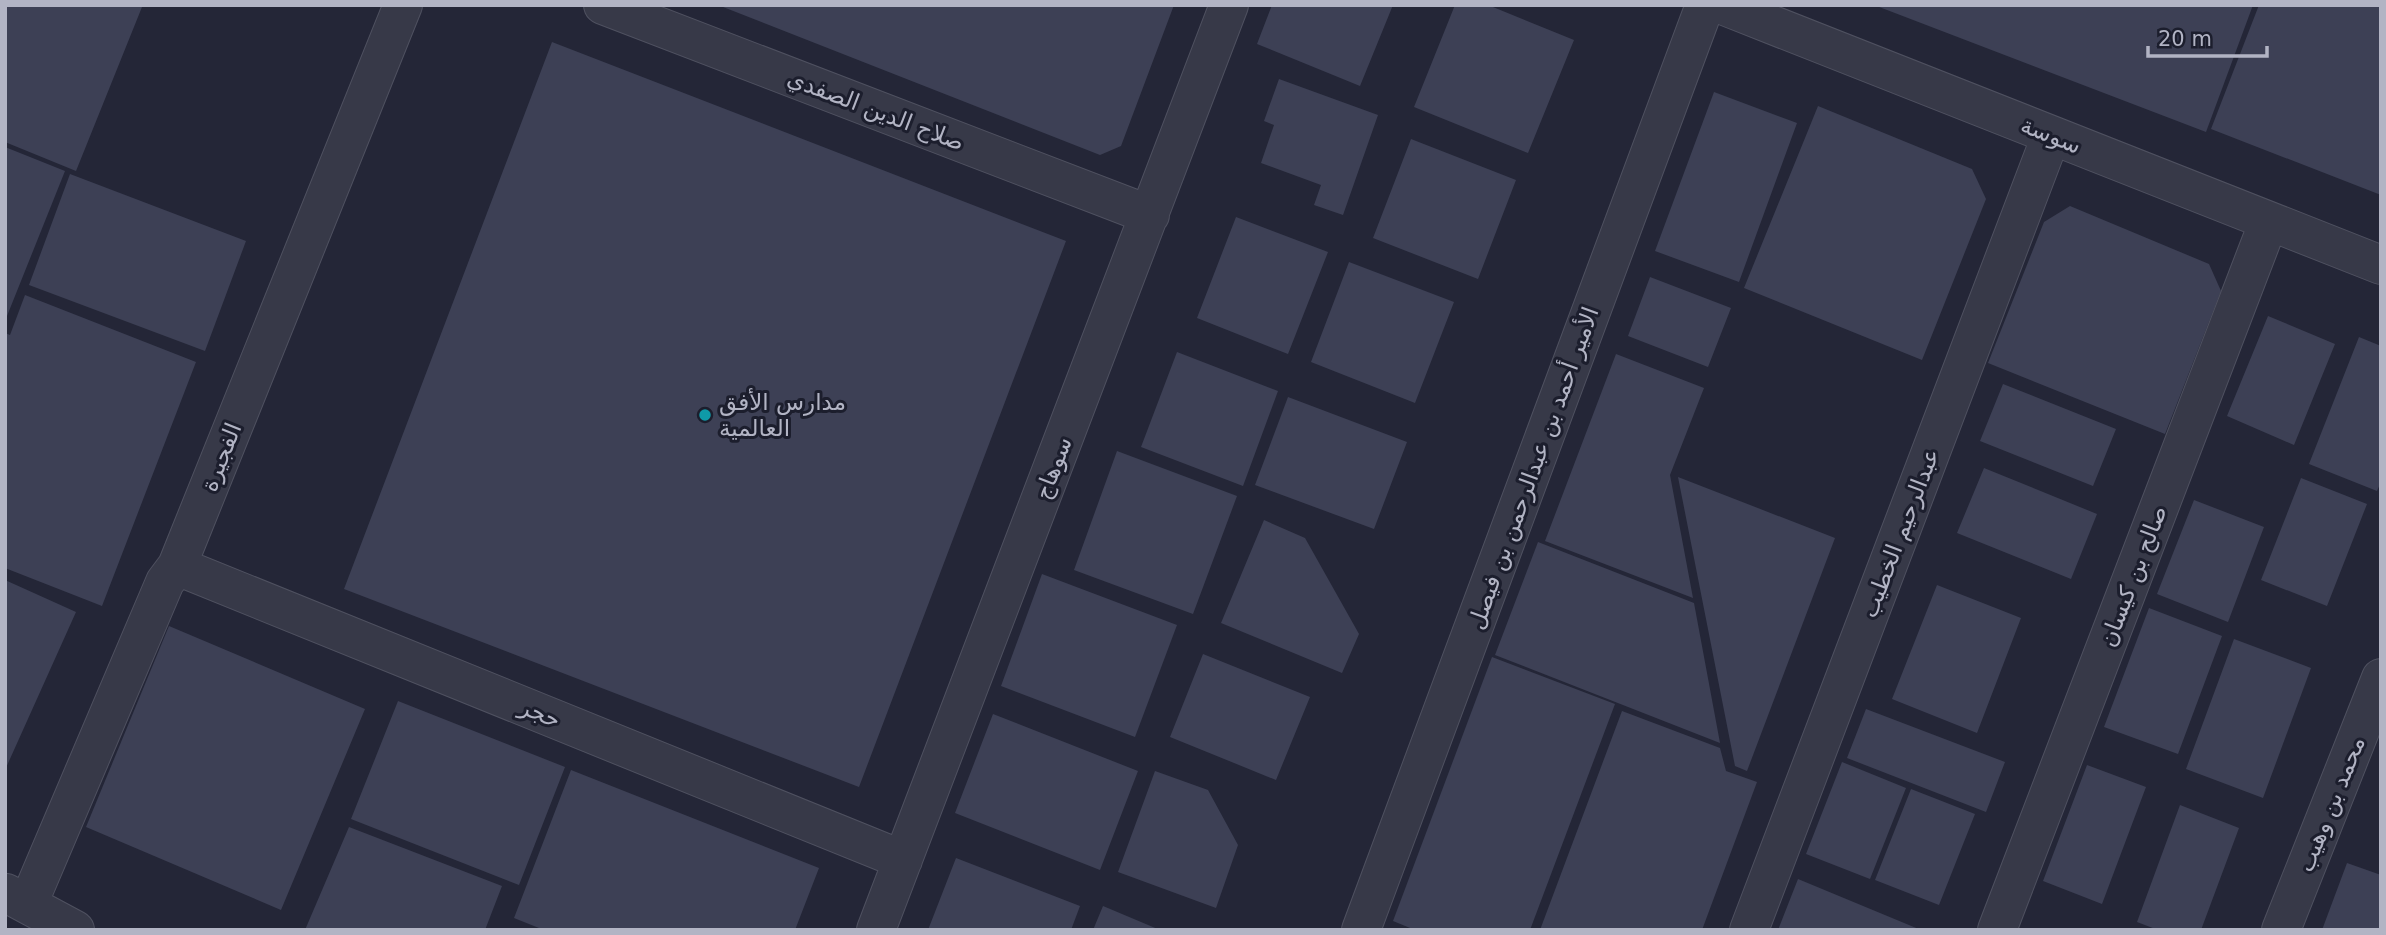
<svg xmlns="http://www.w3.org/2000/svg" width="2386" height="935" viewBox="0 0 2386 935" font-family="'DejaVu Sans','Noto Sans Arabic',sans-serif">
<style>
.building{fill:#3d4055}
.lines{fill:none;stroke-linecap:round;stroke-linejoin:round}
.minor-casing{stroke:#4f5160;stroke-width:40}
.minor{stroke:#373948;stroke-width:38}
.culture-dot{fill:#0f9aa8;stroke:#1c1e2d;stroke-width:2.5}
.labels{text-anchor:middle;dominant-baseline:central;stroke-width:6;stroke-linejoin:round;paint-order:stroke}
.street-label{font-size:23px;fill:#b2b4c4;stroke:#1c1e2d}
.poi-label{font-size:23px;fill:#b2b4c4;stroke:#1c1e2d;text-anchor:start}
</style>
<rect width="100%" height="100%" fill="#242637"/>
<path class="building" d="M 5,5 L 136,5 L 142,7 L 76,171 L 5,142 Z
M 718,5 L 1174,5 L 1121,146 L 1100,155 Z
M 1272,5 L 1393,5 L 1360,86 L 1257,44 Z
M 1455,5 L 1488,5 L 1574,40 L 1528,153 L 1414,107 Z
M 1874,5 L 2253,5 L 2206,132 Z
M 2259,5 L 2381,5 L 2381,195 L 2211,129 Z
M 552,42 L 1066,241 L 859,787 L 344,589 Z
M 1279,79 L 1378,115 L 1343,215 L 1314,205 L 1321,185 L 1261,163 L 1274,125 L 1264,121 Z
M 1714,92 L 1797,123 L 1739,282 L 1655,251 Z
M 1818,106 L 1972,169 L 1986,199 L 1922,360 L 1744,288 Z
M 1411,139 L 1516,180 L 1478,279 L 1373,238 Z
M 5,147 L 65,171 L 5,321 Z
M 70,174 L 246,241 L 205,351 L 29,285 Z
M 2070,206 L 2209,264 L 2221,291 L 2165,434 L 1988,363 L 2044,222 Z
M 1236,217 L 1328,252 L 1288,354 L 1197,318 Z
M 1349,262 L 1454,302 L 1415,403 L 1311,362 Z
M 1650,277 L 1731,308 L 1708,367 L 1628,336 Z
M 25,295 L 196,362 L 102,606 L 5,568 L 5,333 L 10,335 Z
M 2268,316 L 2335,344 L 2294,445 L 2227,416 Z
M 2359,337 L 2381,346 L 2381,482 L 2377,491 L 2309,464 Z
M 1177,352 L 1278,391 L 1243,486 L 1141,447 Z
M 1616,354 L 1704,388 L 1670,475 L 1693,598 L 1545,541 Z
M 2003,384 L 2116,429 L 2093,486 L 1980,441 Z
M 1288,397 L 1407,442 L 1374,529 L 1255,485 Z
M 1117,451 L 1237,496 L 1193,614 L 1074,570 Z
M 1984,468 L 2097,514 L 2071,579 L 1957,533 Z
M 1678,477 L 1835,538 L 1747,771 L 1735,766 Z
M 2301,478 L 2367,504 L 2327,606 L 2261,580 Z
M 2194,500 L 2264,527 L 2228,622 L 2157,594 Z
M 1264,520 L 1305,538 L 1359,634 L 1342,673 L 1221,623 Z
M 1538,542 L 1694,603 L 1720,743 L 1495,655 Z
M 1042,574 L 1177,625 L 1135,737 L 1001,686 Z
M 5,580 L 76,612 L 5,770 Z
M 1937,585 L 2021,618 L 1977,733 L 1892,699 Z
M 2149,608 L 2222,636 L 2178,754 L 2104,727 Z
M 169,626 L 365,709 L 281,910 L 86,827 Z
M 2234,639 L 2311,668 L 2263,798 L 2186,769 Z
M 1203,654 L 1310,697 L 1276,780 L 1170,737 Z
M 1492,657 L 1615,704 L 1530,930 L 1415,930 L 1393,921 Z
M 398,701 L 565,767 L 519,885 L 351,819 Z
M 1866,709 L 2005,762 L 1986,812 L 1847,758 Z
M 1622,711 L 1720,748 L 1726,771 L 1757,782 L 1702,930 L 1540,930 Z
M 993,714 L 1138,771 L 1100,870 L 955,813 Z
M 1842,762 L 1906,788 L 1870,879 L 1806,854 Z
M 2087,765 L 2146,787 L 2102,904 L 2043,881 Z
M 571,770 L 819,868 L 795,930 L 544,930 L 514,918 Z
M 1155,771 L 1208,790 L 1238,845 L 1216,908 L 1118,872 Z
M 1911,789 L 1975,814 L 1939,905 L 1875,880 Z
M 2180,805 L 2239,828 L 2201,930 L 2158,930 L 2137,922 Z
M 349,827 L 502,886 L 485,930 L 305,930 Z
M 956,858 L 1080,906 L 1071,930 L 928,930 Z
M 2347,863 L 2381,875 L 2381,930 L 2322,930 Z
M 1798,879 L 1921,930 L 1778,930 Z
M 1103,906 L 1160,930 L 1093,930 Z"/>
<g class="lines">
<defs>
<path id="minor" d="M 603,5 L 1150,215
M 1722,5 L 2381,265
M 177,566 L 903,860
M 6,893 L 75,930
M 28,904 L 165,582 L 177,566 L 403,5
M 876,930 L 1229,5
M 1361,930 L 1705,5
M 1749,930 L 2051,136
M 1997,930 L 2269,221
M 2281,930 L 2381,678"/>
</defs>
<use href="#minor" class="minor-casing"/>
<use href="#minor" class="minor"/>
</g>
<circle class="culture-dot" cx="705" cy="415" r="7"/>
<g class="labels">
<g class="street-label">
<text transform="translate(876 110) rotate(21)">صلاح الدين الصفدي</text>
<text transform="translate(2051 135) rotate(22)">سوسة</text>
<text transform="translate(221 457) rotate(-68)">الفجيرة</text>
<text transform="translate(1053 468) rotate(-69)">سوهاج</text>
<text transform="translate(1533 468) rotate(-70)">الأمير أحمد بن عبدالرحمن بن فيصل</text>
<text transform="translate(1900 533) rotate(-69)">عبدالرحيم الخطيب</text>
<text transform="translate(2133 576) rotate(-69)">صالح بن كيسان</text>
<text transform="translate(540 713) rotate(22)">حجر</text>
<text transform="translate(2331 804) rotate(-68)">محمد بن وهيب</text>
</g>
<g class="poi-label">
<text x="719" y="402">مدارس الأفق<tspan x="719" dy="26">العالمية</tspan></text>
</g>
</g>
<rect width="2386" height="935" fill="none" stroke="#b2b4c4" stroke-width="14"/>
<path d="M2148 46v10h119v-10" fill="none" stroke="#b2b4c4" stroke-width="3.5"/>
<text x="2158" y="46" font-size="21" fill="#b2b4c4" stroke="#1c1e2d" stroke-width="5" paint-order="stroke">20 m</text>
</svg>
